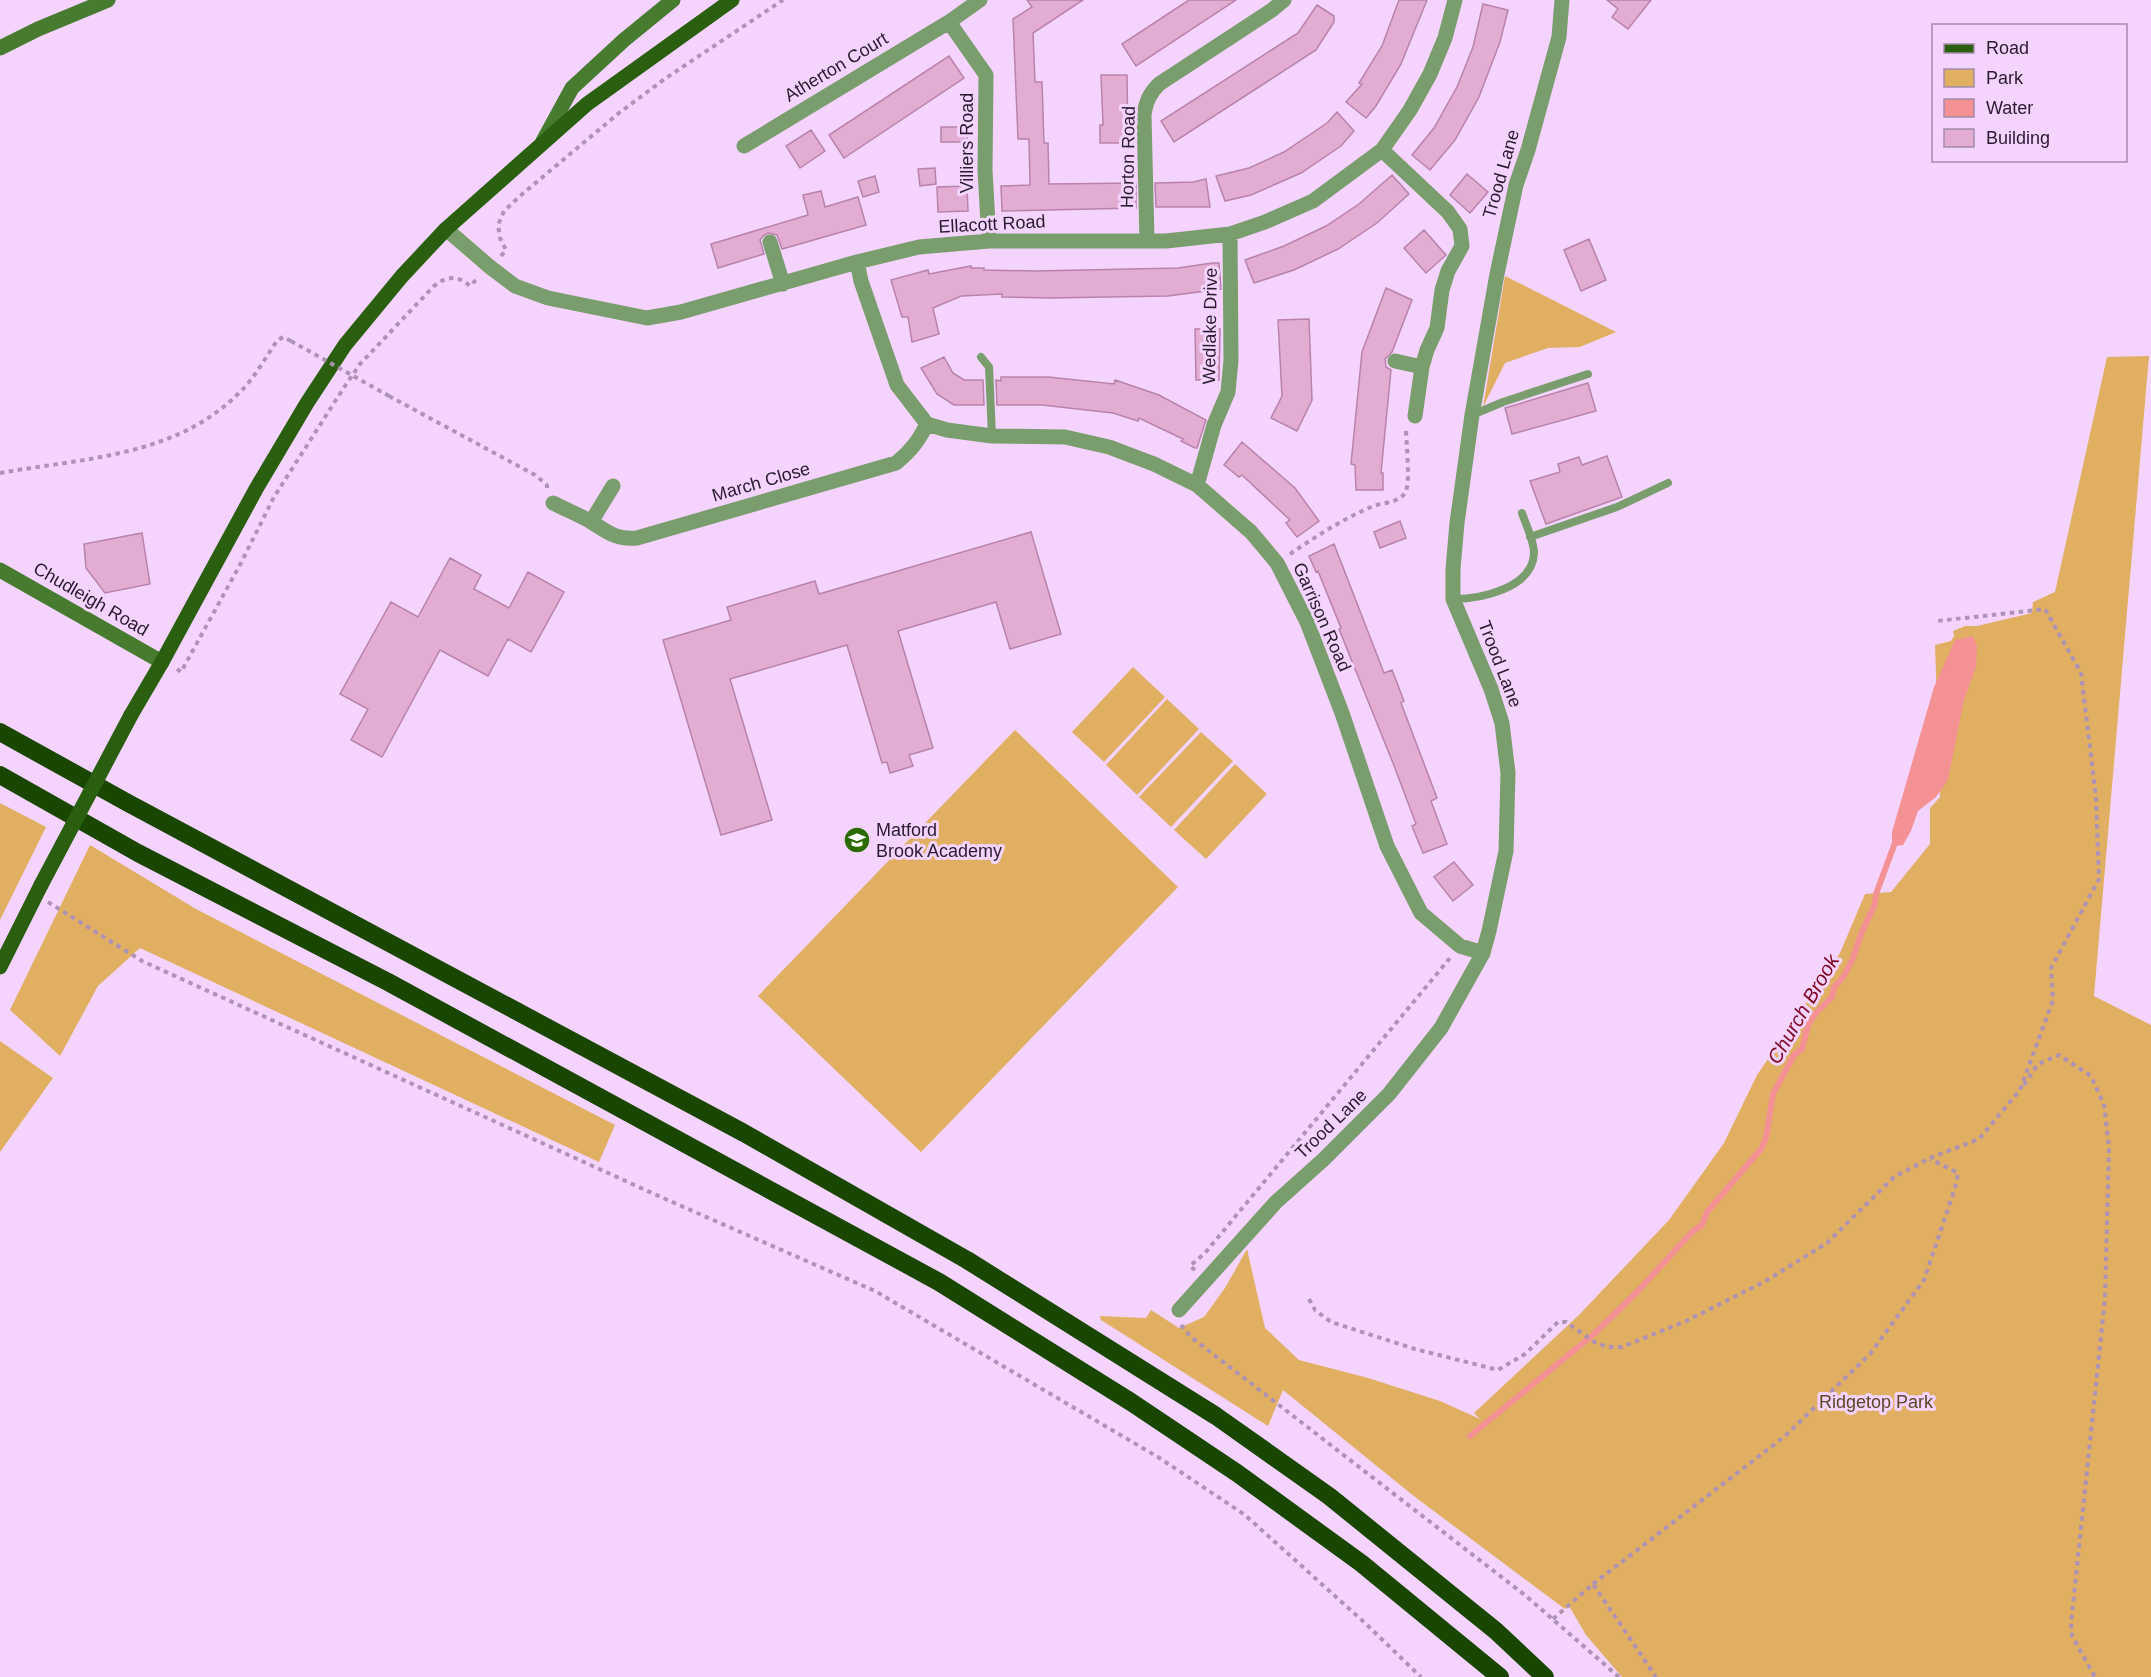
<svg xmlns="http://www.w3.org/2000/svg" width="2151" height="1677" viewBox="0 0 2151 1677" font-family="Helvetica,sans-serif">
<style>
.green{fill:#e0af62}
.water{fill:#f39195}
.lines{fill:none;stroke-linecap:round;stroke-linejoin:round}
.stream{stroke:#f39195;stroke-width:6}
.building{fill:#e3acd3;stroke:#b883a9;stroke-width:1.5}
.path{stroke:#ad93b4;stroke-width:4;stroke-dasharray:4.5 4.5;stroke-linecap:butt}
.lane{stroke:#7a9d6d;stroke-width:8}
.street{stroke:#7a9d6d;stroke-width:15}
.secondary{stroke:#467b30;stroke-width:15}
.primary{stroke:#2b5f10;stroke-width:15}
.highway{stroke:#194600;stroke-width:18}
.path-bridge{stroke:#ad93b4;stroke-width:4;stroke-dasharray:4.5 4.5;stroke-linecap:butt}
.primary-bridge{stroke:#2b5f10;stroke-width:15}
.labels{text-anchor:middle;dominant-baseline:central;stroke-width:6;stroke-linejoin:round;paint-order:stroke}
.street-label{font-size:18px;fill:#2a1b2e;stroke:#f4d4fe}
.poi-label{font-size:18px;fill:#2a1b2e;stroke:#f4d4fe;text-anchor:start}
.park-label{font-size:18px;fill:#5e4724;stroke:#f4d4fe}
.water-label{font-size:20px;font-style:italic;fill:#800925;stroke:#f4d4fe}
</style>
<rect width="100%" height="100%" fill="#f4d4fe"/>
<path class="green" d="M 1505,276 L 1616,332 L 1580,347 L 1548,348 L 1505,363 L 1483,407 Z
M 2149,356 L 2094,996 L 2151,1025 L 2151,1677 L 1622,1677 L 1586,1635 L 1569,1606 L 1565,1609 L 1415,1497 L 1283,1390 L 1268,1426 L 1101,1320 L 1100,1316 L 1146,1318 L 1151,1310 L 1179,1328 L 1204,1317 L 1225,1288 L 1247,1249 L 1265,1328 L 1299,1360 L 1368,1378 L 1440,1401 L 1480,1419 L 1474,1413 L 1579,1315 L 1669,1220 L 1724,1143 L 1757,1075 L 1840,953 L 1865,894 L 1891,892 L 1930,844 L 1930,808 L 1940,797 L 1935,645 L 1951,641 L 1954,636 L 1953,631 L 1965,626 L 1977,626 L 2032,613 L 2033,602 L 2055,592 L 2107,357 Z
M 1133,667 L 1165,697 L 1104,762 L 1072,732 Z
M 1167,699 L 1199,729 L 1137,795 L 1106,765 Z
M 1015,730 L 1178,887 L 921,1152 L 758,996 Z
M 1201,732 L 1233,761 L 1171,827 L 1139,797 Z
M 1235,764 L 1267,794 L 1206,859 L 1174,830 Z
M 0,803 L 46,827 L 0,920 Z
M 90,845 L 196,909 L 615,1125 L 599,1162 L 140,948 L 98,986 L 60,1056 L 10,1010 Z
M 0,1041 L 53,1078 L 0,1152 Z"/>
<path class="water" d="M 1973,636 L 1977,646 L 1976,667 L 1964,700 L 1948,780 L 1936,797 L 1918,811 L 1911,831 L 1903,845 L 1894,846 L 1892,843 L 1892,832 L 1934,687 L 1955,640 Z"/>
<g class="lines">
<path class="stream" d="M 1470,1436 L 1594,1334 L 1637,1292 L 1693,1231 L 1702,1225 L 1707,1212 L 1761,1149 L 1766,1138 L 1773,1094 L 1794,1055 L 1802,1049 L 1808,1025 L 1816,1013 L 1832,997 L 1834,987 L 1844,976 L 1853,958 L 1861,934 L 1875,904 L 1876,894 L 1896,840"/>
</g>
<path class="building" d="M 1027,0 L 1083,0 L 1033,33 L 1035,82 L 1042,82 L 1044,143 L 1048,143 L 1049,184 L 1136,183 L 1136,208 L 1002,211 L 1001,186 L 1030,185 L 1029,139 L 1018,139 L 1013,19 L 1032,7 Z
M 1189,0 L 1236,0 L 1136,66 L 1122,44 Z
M 1399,0 L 1427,0 L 1401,64 L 1376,106 L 1366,118 L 1346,102 L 1362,84 L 1359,83 L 1382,46 Z
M 1607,0 L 1651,0 L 1628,29 L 1612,17 L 1618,9 Z
M 1483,4 L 1508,10 L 1500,42 L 1479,97 L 1455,140 L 1430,170 L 1412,155 L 1434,128 L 1457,87 L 1473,47 Z
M 1317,5 L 1334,16 L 1334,22 L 1316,50 L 1174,142 L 1161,121 L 1298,33 Z
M 949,56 L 964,78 L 844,158 L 829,135 Z
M 1101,75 L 1127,75 L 1128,143 L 1100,143 L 1100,125 L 1103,125 Z
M 1337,112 L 1354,131 L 1341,146 L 1301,173 L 1251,195 L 1225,201 L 1216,176 L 1249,168 L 1284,152 L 1327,123 Z
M 941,127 L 967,127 L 967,142 L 941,142 Z
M 811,130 L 825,151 L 800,168 L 786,146 Z
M 935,168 L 936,184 L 920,186 L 918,169 Z
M 1467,174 L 1488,192 L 1470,213 L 1450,195 Z
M 1392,175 L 1409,194 L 1377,223 L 1338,249 L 1294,270 L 1254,283 L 1245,260 L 1284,246 L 1326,226 L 1359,204 Z
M 875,176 L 879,192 L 863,197 L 858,181 Z
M 1206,179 L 1210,207 L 1156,207 L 1155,183 L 1193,182 Z
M 967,186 L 968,211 L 938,212 L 937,187 Z
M 821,191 L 825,207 L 858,197 L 866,225 L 782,249 L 777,235 L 768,233 L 763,236 L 760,240 L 764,254 L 718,268 L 711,244 L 808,215 L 803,195 Z
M 1424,230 L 1446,255 L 1426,273 L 1404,248 Z
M 1589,239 L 1606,280 L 1581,291 L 1564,250 Z
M 1212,263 L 1219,263 L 1221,289 L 1168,296 L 1049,298 L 1002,297 L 1002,294 L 961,296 L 933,308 L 939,334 L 912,342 L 908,317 L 902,317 L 891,280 L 928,270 L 929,274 L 971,266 L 971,268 L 984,268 L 984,270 L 1036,271 L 1178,268 Z
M 1386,288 L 1412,300 L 1392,352 L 1385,359 L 1386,367 L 1391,370 L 1381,473 L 1383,473 L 1383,490 L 1356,490 L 1355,465 L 1351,464 L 1362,352 Z
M 1309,319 L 1312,400 L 1297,431 L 1271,418 L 1282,396 L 1278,320 Z
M 1195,329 L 1220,329 L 1219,380 L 1196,380 Z
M 944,357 L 953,373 L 964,380 L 983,380 L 984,405 L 954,405 L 937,394 L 921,368 Z
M 1001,377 L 1048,377 L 1114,384 L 1115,380 L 1159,395 L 1206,420 L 1197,448 L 1195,448 L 1181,441 L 1183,439 L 1139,418 L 1138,421 L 1113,413 L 1042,405 L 997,405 L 996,380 L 1001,381 Z
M 1588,383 L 1596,411 L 1512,434 L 1505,408 Z
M 1242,442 L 1295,488 L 1319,521 L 1297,537 L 1286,523 L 1290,520 L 1242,475 L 1239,477 L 1224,465 Z
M 1607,456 L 1622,497 L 1546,524 L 1530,481 L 1560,472 L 1558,464 L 1579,457 L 1582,465 Z
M 1400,521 L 1406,538 L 1380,548 L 1374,532 Z
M 1031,532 L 1061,634 L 1010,649 L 996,602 L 898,631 L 933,748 L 909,755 L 913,766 L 890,773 L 887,762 L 882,763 L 847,645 L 730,679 L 772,820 L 721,835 L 663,640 L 731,620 L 727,607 L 815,581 L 819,594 Z
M 142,533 L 150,584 L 105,593 L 86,568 L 84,544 Z
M 1334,544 L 1384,673 L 1392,670 L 1404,701 L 1401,703 L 1437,798 L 1431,801 L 1447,844 L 1423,853 L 1412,826 L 1416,824 L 1393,763 L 1339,629 L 1341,628 L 1318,571 L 1316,572 L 1309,556 Z
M 450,558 L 481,575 L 474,589 L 509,608 L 528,572 L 564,592 L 531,652 L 508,639 L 488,676 L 440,650 L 382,757 L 351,740 L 368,709 L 340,694 L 391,602 L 418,617 Z
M 1454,862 L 1473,885 L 1453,901 L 1434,877 Z"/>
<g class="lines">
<path class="path" d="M 501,256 L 506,250 L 500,238 L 498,225 L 504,211 L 520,196 L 619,113 L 666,78 L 783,0
M 389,396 L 535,475 L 547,485 L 547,490
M 0,473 C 84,458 175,457 239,393 C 254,379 265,358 277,341 L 283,337 L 291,341
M 1290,554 C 1315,537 1343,519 1371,507 C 1382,502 1397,504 1405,493 C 1411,484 1406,442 1406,428
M 177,669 L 181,672 L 241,563 L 274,497 L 343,389 L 360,364 L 434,286 C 446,276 458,275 470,286 L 478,278
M 48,902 L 142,961 L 663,1198 L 875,1291 L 1158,1457 L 1245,1515 L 1365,1623 L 1421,1677
M 2024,1085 L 2038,1064 L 2059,1055 L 2091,1076 L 2104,1105 L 2109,1147 L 2105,1298 L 2071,1624 L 2072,1636 L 2095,1677
M 1195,1270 L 1190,1266 L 1205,1253 L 1450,958
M 1309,1299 L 1315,1310 L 1331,1322 L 1415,1349 L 1498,1370 L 1525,1354 L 1558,1322 L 1566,1322 L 1596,1343 L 1608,1347 L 1622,1347 L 1686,1321 L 1764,1282 L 1827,1243 L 1894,1177 L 1930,1158 L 1979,1139 L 2020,1090 L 2053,1000 L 2051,968 L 2099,879 L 2096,798 L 2081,673 L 2045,609 L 1937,621
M 1181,1325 L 1191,1337 L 1526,1596 L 1619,1677
M 1593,1584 L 1784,1437 L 1870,1354 L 1924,1280 L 1955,1188 L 1958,1173 L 1930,1159
M 1553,1619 L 1593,1584 L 1656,1677"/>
<path class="lane" d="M 981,357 L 989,367 L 992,436
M 1472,415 L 1503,402 L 1588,374
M 1530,537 L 1617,507 L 1668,483
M 1453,599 C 1481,599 1533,588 1534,553 C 1534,541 1526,525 1522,513"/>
<path class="street" d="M 980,0 L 949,22 L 986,75 L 985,170 L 989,241
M 744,146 L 949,22
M 1382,150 L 1448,212 L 1460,229 L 1462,246 L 1448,271 L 1442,290 L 1437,328 L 1427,350 L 1422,367 L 1415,416
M 446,229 L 490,267 L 515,286 L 548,298 L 647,318 L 681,312 L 857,262 L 919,247 L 989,241 L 1166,241 L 1230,234 L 1265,222 L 1313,201 L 1382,150 L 1410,110 L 1430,74 L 1445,38 L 1455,0
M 1147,241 L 1144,115 C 1146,102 1149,94 1159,84 L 1272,10 L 1284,0
M 770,242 L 783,284
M 857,262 L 861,281 L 897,385 L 927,424 L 947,430 L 992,436 L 1065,437 L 1109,447 L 1154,464 L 1197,485 L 1251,532 L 1277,563 L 1307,622 L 1342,713 L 1387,846 L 1421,913 L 1460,946 L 1483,953
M 1395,361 L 1422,367
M 1197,485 L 1214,425 L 1228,392 L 1231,360 L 1230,234
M 553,503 C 565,509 577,514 588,520 C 607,531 614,540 637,538 L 896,463 C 911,451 919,440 927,424
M 591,522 L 613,486
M 1179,1310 L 1276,1202 L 1323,1160 L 1389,1094 L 1441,1028 L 1483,953 L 1489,931 L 1506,851 L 1508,773 L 1502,723 L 1491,689 L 1453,599 L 1453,569 L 1457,523 L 1472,415 L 1497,274 L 1516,185 L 1528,150 L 1559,37 L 1562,0"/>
<path class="secondary" d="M 0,48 L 38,29 L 108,0
M 543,141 L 572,88 L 624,40 L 673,0
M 0,570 L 162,662"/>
<path class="primary" d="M 131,715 L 162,662 L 256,489 L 307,403 L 345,345 L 402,276 L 446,229 L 587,104 L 732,0
M 0,967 L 41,885"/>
<path class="highway" d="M 0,732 L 128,803 L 744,1133 L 967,1260 L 1216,1416 L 1329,1496 L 1496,1631 L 1545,1677
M 0,775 L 138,853 L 388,982 L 939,1282 L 1131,1402 L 1237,1473 L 1361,1563 L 1500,1677"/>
<path class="path-bridge" d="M 291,341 L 389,396"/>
<path class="primary-bridge" d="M 41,885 L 131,715"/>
</g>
<defs>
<symbol id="school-disc" viewBox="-11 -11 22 22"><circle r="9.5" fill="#2a6b00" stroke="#f4d4fe"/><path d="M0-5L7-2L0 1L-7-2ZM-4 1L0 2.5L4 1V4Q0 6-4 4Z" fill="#fff"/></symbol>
</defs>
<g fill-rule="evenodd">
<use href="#school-disc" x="842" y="825" width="30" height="30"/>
</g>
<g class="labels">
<g class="street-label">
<text transform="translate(836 67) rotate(-31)">Atherton Court</text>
<text transform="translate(967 143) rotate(-90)">Villiers Road</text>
<text transform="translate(1128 157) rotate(-89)">Horton Road</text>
<text transform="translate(1501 174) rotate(-74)">Trood Lane</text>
<text transform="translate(992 224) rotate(-3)">Ellacott Road</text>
<text transform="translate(1210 326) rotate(-89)">Wedlake Drive</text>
<text transform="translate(761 482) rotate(-16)">March Close</text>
<text transform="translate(91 599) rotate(30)">Chudleigh Road</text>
<text transform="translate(1322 617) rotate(66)">Garrison Road</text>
<text transform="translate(1500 664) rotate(69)">Trood Lane</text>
<text transform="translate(1331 1124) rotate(-44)">Trood Lane</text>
</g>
<g class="poi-label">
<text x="876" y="830">Matford<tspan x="876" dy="21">Brook Academy</tspan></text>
</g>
<g class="park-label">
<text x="1876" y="1402">Ridgetop Park</text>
</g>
<g class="water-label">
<text transform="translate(1803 1009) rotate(-60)">Church Brook</text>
</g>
</g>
<rect x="1932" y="24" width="195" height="138" fill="#f4d4fe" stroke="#a38aab" stroke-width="1.5"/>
<rect x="1944" y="44" width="30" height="9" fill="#2b5f10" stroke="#a38aab" stroke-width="1.5"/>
<text x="1986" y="54" font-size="18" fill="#2a1b2e">Road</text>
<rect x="1944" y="69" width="30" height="18" fill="#e0af62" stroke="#a38aab" stroke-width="1.5"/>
<text x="1986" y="84" font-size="18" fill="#2a1b2e">Park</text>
<rect x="1944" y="99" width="30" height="18" fill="#f39195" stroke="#a38aab" stroke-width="1.5"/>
<text x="1986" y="114" font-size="18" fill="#2a1b2e">Water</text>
<rect x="1944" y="129" width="30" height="18" fill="#e3acd3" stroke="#a38aab" stroke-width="1.5"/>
<text x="1986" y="144" font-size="18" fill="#2a1b2e">Building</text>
</svg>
